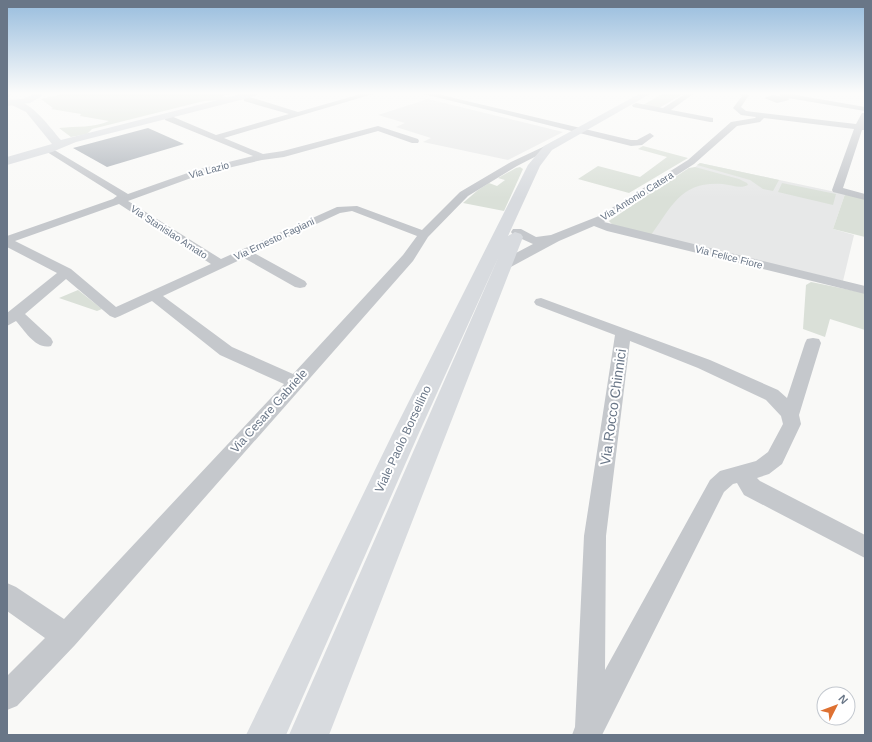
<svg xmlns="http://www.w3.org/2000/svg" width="872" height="742" viewBox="0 0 872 742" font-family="Helvetica,sans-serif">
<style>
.built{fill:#e7e8e8}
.green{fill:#dae0d8}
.building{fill:#acb2b9}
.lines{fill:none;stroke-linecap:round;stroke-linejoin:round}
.street{fill:#c5c8cc;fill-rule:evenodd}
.secondary{fill:#d8dbdf;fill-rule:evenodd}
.primary{fill:#d8dbdf;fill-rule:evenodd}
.labels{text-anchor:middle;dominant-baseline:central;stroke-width:4;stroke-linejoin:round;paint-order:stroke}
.far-street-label{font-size:10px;fill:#697687;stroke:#fff}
.street-label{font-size:12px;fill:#697687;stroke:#fff}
.near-street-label{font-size:14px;fill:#697687;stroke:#fff}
</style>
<rect width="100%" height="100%" fill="#f9f9f7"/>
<path class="built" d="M 428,99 L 489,114 L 563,132 L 508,160 L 423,142 L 431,138 L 396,127 L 405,123 L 378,115 Z
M 700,163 L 845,194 L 833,229 L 854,235 L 843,281 L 614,226 L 609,221 L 689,168 L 694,168 Z"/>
<path class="green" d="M 63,94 L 230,94 L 223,96 L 228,98 L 219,100 L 204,101 L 92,129 L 87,134 L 71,137 L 59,128 C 76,126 94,128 109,121 L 80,116 L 81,114 L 51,109 L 53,108 L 41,99 Z
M 662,94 L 683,94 L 659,108 L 643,105 Z
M 643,146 L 688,158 L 629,193 L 578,179 L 598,166 L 640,177 L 667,157 L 638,149 Z
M 700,163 L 779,180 L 773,191 L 763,189 L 750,180 L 697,165 Z
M 520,167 L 523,169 L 504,211 L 463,203 L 478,190 L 489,183 L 497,186 L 505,180 L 498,178 L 516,168 Z
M 695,167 L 739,179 L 747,183 L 748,185 C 741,189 731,185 723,184 C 681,181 673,205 651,235 L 614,226 L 609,221 L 689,168 Z
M 782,183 L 836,194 L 833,205 L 778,192 Z
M 845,194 L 865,199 L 865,237 L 833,229 Z
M 811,282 L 865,293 L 865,330 L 830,319 L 825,337 L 803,329 L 806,285 Z
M 78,290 L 102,309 L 97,311 L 59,298 Z"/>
<path class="building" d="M 148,128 L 184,144 L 107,167 L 73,148 Z"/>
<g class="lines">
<path class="street" d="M 7,94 L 12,94 L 7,98 Z
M 361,94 L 373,94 L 224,138 L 263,154 L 283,151 L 378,126 L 418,139 L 419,141 L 418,143 L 412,143 L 378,131 L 284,157 L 262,160 L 202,174 L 128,201 L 221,259 L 337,207 L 357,206 L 422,230 L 460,192 L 511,162 L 545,146 L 548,145 L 552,148 L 517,166 L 468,196 L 428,237 L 413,261 L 75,645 L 17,706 L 7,710 L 7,676 L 45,638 L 7,611 L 7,583 L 16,587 L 64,619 L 284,384 L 220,355 L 152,301 L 120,316 L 115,318 L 110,316 L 66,279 L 25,314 L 51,338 L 53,342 L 51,346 C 36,350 25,331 16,321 L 7,326 L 7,313 L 57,273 L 7,247 L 7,236 L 113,199 L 117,196 L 44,150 L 48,147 L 51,148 L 128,194 L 196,170 L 253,156 L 165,120 L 165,116 L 171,116 L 216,135 L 289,114 L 244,101 L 244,97 L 250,97 L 298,112 ZM 119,204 L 211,264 L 116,307 L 71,269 L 15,241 ZM 352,211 L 417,236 L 403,255 L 293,374 L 232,347 L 163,296 L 244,258 L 295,287 L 300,288 L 305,287 L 307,284 L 305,281 L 254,253 L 340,213 Z
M 424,94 L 437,94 L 631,140 L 637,140 L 650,133 L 654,136 L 642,145 L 631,146 Z
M 685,94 L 693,94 L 671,110 L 713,118 L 713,122 L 710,122 L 633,107 L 632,105 L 636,103 L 663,108 Z
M 739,94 L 749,95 L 741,107 L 746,111 L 856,124 L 862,113 L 865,113 L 865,130 L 862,130 L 843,188 L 865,194 L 865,200 L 833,192 L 832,190 L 854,129 L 764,118 L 760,122 L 737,126 L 694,164 L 604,222 L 865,286 L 865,294 L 607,231 L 594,226 L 559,241 L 507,269 L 497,269 L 495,266 L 497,263 L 533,244 L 513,235 L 511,232 L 513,229 L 521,229 L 536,237 L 551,235 L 599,216 L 688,160 L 731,122 L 755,118 L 756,117 L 741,115 L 733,108 L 742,96 Z
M 779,94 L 790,94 L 865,107 L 865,111 L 782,97 L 780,96 Z
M 772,95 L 788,98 L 789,100 L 777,103 L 764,98 Z
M 541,298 L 710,360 L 778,390 L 787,398 L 805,343 L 807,339 L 813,338 L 819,339 L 821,343 L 799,415 L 801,424 L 782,464 L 769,474 L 757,478 L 760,481 L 865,535 L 865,558 L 744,495 L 737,483 L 733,484 L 724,492 L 602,735 L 572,735 L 575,727 L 584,536 L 615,335 L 536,305 L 534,302 L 536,299 ZM 630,341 L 698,368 L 766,400 L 781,416 L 783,424 L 768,452 L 756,461 L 720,471 L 710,480 L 605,670 L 606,536 Z"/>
<path class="secondary" d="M 241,94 L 257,94 L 256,96 L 76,142 L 52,152 L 7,165 L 7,157 L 52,144 L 26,112 L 12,105 L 10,103 L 12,101 C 29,97 51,129 61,140 Z
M 639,94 L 650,94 L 552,150 L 540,166 L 508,236 L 515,232 L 521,234 L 523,237 L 329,735 L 289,735 L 499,256 L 418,435 L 286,735 L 246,735 L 392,435 L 528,165 L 544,146 Z"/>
<path class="primary" d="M 31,94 L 40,94 L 42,96 L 30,103 L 7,106 L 7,100 L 23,99 L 32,95 Z"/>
</g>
<linearGradient id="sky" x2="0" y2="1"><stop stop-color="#97bcdd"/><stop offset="0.47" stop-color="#fcfcfb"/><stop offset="1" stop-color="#fcfcfb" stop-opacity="0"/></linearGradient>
<rect width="872" height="198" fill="url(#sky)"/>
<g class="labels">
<g class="far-street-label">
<text transform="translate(209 170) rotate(-15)">Via Lazio</text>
<text transform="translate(637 196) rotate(-32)">Via Antonio Catera</text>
<text transform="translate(169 232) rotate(33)">Via Stanislao Amato</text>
<text transform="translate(274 239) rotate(-25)">Via Ernesto Fagiani</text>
<text transform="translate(729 257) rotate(14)">Via Felice Fiore</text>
</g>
<g class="street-label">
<text transform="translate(269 411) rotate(-48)">Via Cesare Gabriele</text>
<text transform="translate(403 439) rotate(-65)">Viale Paolo Borsellino</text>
</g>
<g class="near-street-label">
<text transform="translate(613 407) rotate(-82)">Via Rocco Chinnici</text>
</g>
</g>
<rect width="872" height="742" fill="none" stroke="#697687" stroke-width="16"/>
<g transform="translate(836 706) rotate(48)"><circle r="19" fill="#ffffff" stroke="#c3c8cf"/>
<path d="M0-3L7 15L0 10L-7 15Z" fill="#de7132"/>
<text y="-6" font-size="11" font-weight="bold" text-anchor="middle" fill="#697687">N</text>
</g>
</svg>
